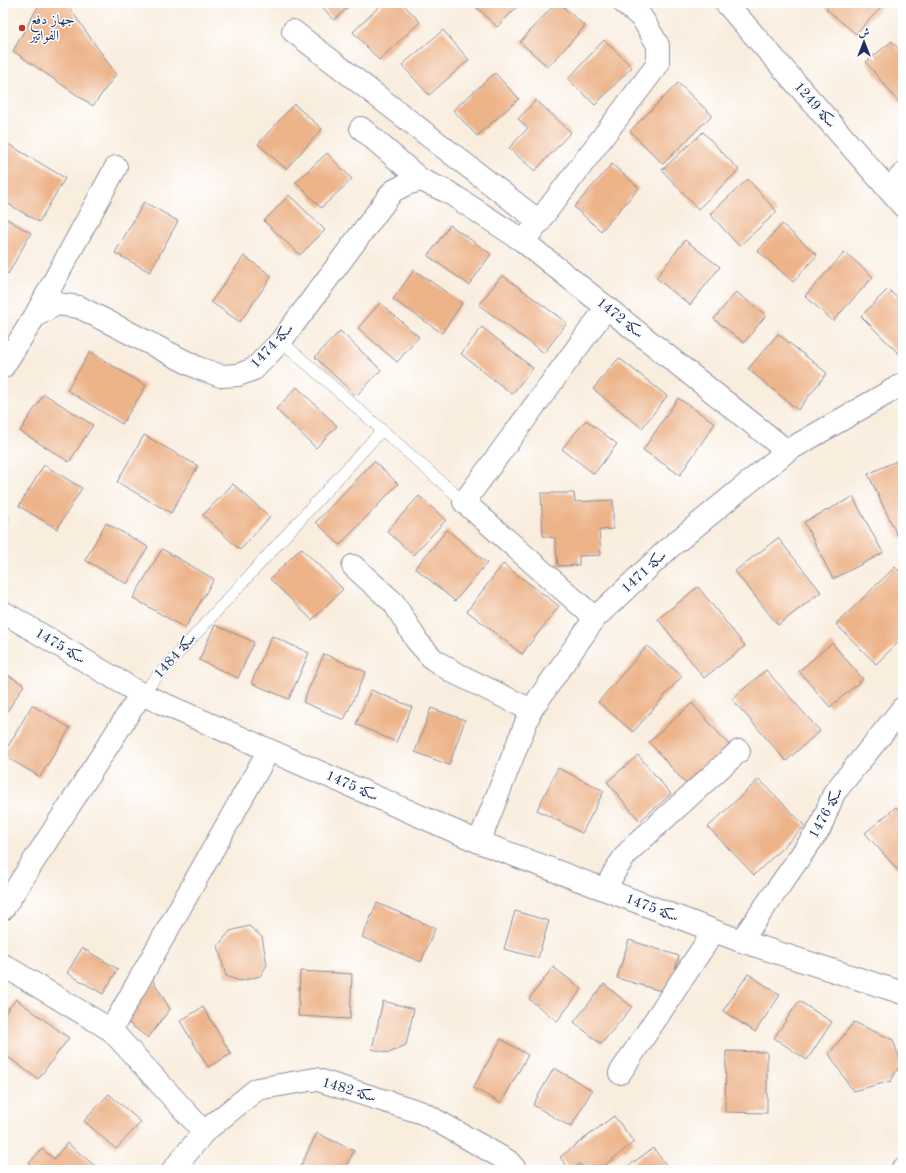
<svg xmlns="http://www.w3.org/2000/svg" width="906" height="1173" viewBox="0 0 906 1173" font-family="'Old Standard TT',Amiri,serif">
<style>
.building{fill:#edb48a}
.lines{fill:none;stroke-linecap:round;stroke-linejoin:round}
.service-casing{stroke:#8a8e9e;stroke-width:12}
.minor-casing{stroke:#8a8e9e;stroke-width:24}
.tertiary-casing{stroke:#8a8e9e;stroke-width:24}
.service{stroke:#fff;stroke-width:11}
.minor{stroke:#fff;stroke-width:22}
.tertiary{stroke:#fff;stroke-width:22}
.poi-dot{fill:#c8321e;stroke:#fff;stroke-width:1.5}
.labels{text-anchor:middle;dominant-baseline:central;stroke-width:3;stroke-linejoin:round;paint-order:stroke}
.poi-label{font-size:14px;fill:#1b2f5e;stroke:#fff;text-anchor:start}
.street-label{font-size:14px;fill:#1b2f5e;stroke:#fff}
</style>
<rect width="100%" height="100%" fill="#fff"/>
<filter id="ink" filterUnits="userSpaceOnUse"><feTurbulence type="fractalNoise" baseFrequency=".025" numOctaves="2"/><feDisplacementMap in="SourceGraphic" scale="8" xChannelSelector="R" yChannelSelector="G"/><feConvolveMatrix kernelMatrix="1 2 1 2 8 2 1 2 1" color-interpolation-filters="sRGB"/></filter>
<filter id="wash" filterUnits="userSpaceOnUse"><feTurbulence type="fractalNoise" baseFrequency=".012" numOctaves="4" result="noise"/><feDisplacementMap in="SourceGraphic" scale="16" xChannelSelector="R" yChannelSelector="G"/><feGaussianBlur stdDeviation="0.9" result="paint"/><feColorMatrix in="noise" values="0 0 0 0 0 0 0 0 0 0 0 0 0 0 0 0 0 1.4 0 .05"/><feComposite in="paint" operator="in"/></filter>
<g filter="url(#wash)">
<rect width="100%" height="100%" fill="#f9edde"/>
<g id="blocks">
<path class="building" d="M 40,3 L 66,3 L 116,74 L 93,106 L 13,51 Z
M 319,3 L 353,3 L 334,20 Z
M 383,3 L 402,3 L 420,22 L 379,60 L 353,32 Z
M 472,3 L 521,3 L 497,27 Z
M 556,3 L 559,3 L 585,26 L 548,67 L 520,42 Z
M 831,3 L 885,3 L 856,34 L 826,9 Z
M 443,30 L 469,60 L 429,95 L 402,65 Z
M 604,40 L 632,67 L 595,105 L 568,79 Z
M 892,41 L 903,55 L 903,101 L 900,104 L 866,62 Z
M 495,73 L 519,99 L 477,136 L 453,110 Z
M 678,83 L 712,115 L 663,164 L 630,131 Z
M 536,100 L 571,132 L 535,171 L 509,148 L 528,128 L 518,119 Z
M 294,104 L 322,129 L 286,169 L 258,144 Z
M 703,132 L 739,170 L 698,209 L 662,170 Z
M 3,141 L 65,178 L 39,222 L 3,201 Z
M 327,153 L 352,179 L 321,208 L 296,182 Z
M 612,164 L 639,188 L 601,231 L 574,207 Z
M 748,179 L 777,212 L 739,246 L 710,214 Z
M 289,195 L 325,230 L 300,255 L 264,221 Z
M 144,202 L 178,221 L 150,272 L 115,253 Z
M 3,217 L 31,233 L 8,274 L 3,270 Z
M 782,224 L 817,255 L 793,282 L 758,251 Z
M 450,225 L 491,254 L 469,285 L 428,256 Z
M 685,240 L 720,267 L 690,305 L 656,278 Z
M 845,252 L 873,277 L 833,321 L 805,296 Z
M 244,256 L 272,276 L 240,322 L 211,302 Z
M 414,270 L 462,303 L 442,333 L 393,299 Z
M 502,275 L 567,323 L 544,353 L 479,305 Z
M 888,289 L 903,304 L 903,354 L 901,356 L 861,316 Z
M 736,292 L 766,315 L 744,343 L 714,319 Z
M 380,303 L 419,337 L 397,362 L 358,328 Z
M 482,327 L 533,368 L 512,394 L 461,354 Z
M 340,331 L 381,370 L 356,396 L 315,357 Z
M 778,334 L 827,373 L 798,410 L 748,369 Z
M 90,352 L 146,386 L 122,424 L 67,390 Z
M 619,358 L 667,396 L 642,428 L 593,389 Z
M 297,387 L 337,426 L 316,448 L 276,409 Z
M 44,394 L 93,425 L 69,462 L 20,431 Z
M 678,398 L 715,423 L 680,475 L 643,450 Z
M 586,420 L 617,444 L 594,474 L 562,449 Z
M 144,435 L 198,466 L 171,513 L 117,482 Z
M 903,458 L 903,537 L 899,539 L 868,474 Z
M 374,461 L 398,484 L 340,545 L 316,522 Z
M 44,465 L 82,488 L 57,529 L 19,506 Z
M 233,484 L 270,517 L 240,550 L 203,515 Z
M 541,493 L 574,493 L 575,502 L 613,500 L 613,529 L 599,530 L 601,555 L 579,556 L 579,565 L 558,566 L 555,538 L 543,536 Z
M 419,496 L 446,520 L 413,555 L 387,531 Z
M 853,497 L 883,553 L 833,579 L 804,522 Z
M 3,515 L 8,519 L 3,527 Z
M 106,523 L 148,547 L 127,584 L 85,560 Z
M 447,530 L 487,563 L 455,601 L 415,568 Z
M 778,538 L 821,592 L 778,625 L 735,571 Z
M 301,548 L 343,589 L 312,620 L 270,579 Z
M 162,549 L 214,579 L 185,628 L 133,598 Z
M 503,564 L 559,606 L 522,654 L 467,611 Z
M 895,567 L 903,575 L 903,638 L 876,664 L 836,624 Z
M 698,587 L 745,646 L 704,678 L 658,619 Z
M 215,625 L 254,642 L 238,678 L 199,660 Z
M 272,636 L 309,653 L 289,699 L 251,683 Z
M 832,643 L 863,679 L 830,707 L 799,671 Z
M 647,646 L 682,676 L 633,732 L 598,702 Z
M 324,654 L 366,672 L 344,720 L 303,702 Z
M 766,670 L 820,731 L 786,761 L 732,699 Z
M 3,672 L 24,685 L 3,718 Z
M 371,690 L 412,707 L 396,742 L 356,724 Z
M 692,703 L 730,746 L 686,784 L 649,742 Z
M 32,705 L 70,728 L 40,777 L 3,755 Z
M 431,708 L 465,720 L 449,765 L 415,752 Z
M 638,755 L 671,794 L 640,821 L 607,782 Z
M 558,768 L 604,791 L 582,833 L 537,810 Z
M 759,779 L 805,826 L 754,875 L 708,827 Z
M 896,807 L 903,814 L 903,876 L 865,833 Z
M 377,903 L 435,928 L 421,962 L 362,937 Z
M 515,911 L 549,921 L 538,958 L 504,949 Z
M 249,926 L 262,937 L 267,965 L 260,976 L 240,981 L 226,976 L 218,946 L 230,931 Z
M 629,940 L 679,956 L 668,993 L 617,978 Z
M 82,948 L 118,969 L 103,994 L 67,973 Z
M 553,967 L 582,989 L 557,1021 L 529,999 Z
M 300,971 L 352,974 L 350,1019 L 298,1016 Z
M 748,974 L 780,995 L 755,1032 L 723,1011 Z
M 151,977 L 170,1009 L 148,1038 L 121,1017 Z
M 604,984 L 632,1007 L 601,1044 L 574,1022 Z
M 16,999 L 69,1038 L 38,1079 L 8,1057 L 3,1033 L 3,1016 Z
M 383,1001 L 414,1009 L 406,1045 L 389,1053 L 372,1049 Z
M 799,1001 L 832,1022 L 807,1060 L 774,1038 Z
M 203,1007 L 231,1054 L 208,1067 L 180,1021 Z
M 854,1022 L 893,1040 L 901,1062 L 891,1081 L 853,1091 L 829,1054 Z
M 501,1039 L 528,1055 L 501,1103 L 473,1088 Z
M 726,1051 L 767,1052 L 767,1113 L 725,1112 Z
M 554,1068 L 592,1090 L 571,1127 L 533,1105 Z
M 109,1094 L 141,1122 L 116,1149 L 84,1121 Z
M 614,1116 L 634,1142 L 599,1170 L 585,1170 L 580,1164 L 570,1170 L 560,1157 Z
M 317,1133 L 354,1151 L 344,1170 L 299,1169 Z
M 67,1143 L 100,1170 L 23,1170 L 42,1149 L 54,1159 Z
M 653,1148 L 670,1170 L 623,1170 Z"/>
</g>
</g>
<g filter="url(#ink)">
<use href="#blocks" fill-opacity="0" stroke="#8a8e9e" stroke-width="1"/>
<g class="lines">
<defs>
<path id="service" d="M 281,341 L 464,502
M 141,694 L 382,430"/>
<path id="minor" d="M 293,31 L 540,222
M 361,128 L 421,180
M 889,189 L 903,174
M 530,233 L 658,64 L 658,45 L 642,18 L 624,3
M 35,316 L 116,167
M 3,367 L 35,316 L 57,304 L 79,307 L 198,368 L 221,376 L 238,375 L 254,369 L 281,341 L 393,191 L 407,184 L 421,180 L 448,192 L 523,241 L 787,451
M 353,566 L 394,603 L 417,641 L 433,659 L 453,672 L 531,710
M 3,612 L 141,694 L 479,842 L 741,941 L 903,993
M 595,618 L 464,502 L 607,307
M 479,842 L 531,710 L 595,618 L 669,548 L 787,451 L 903,384
M 606,890 C 612,874 620,861 632,848 L 739,751
M 3,909 L 141,694
M 741,941 L 820,828 L 834,793 L 903,708
M 3,965 L 111,1030 L 204,1132
M 111,1030 L 269,750
M 620,1073 L 714,931
M 173,1170 L 204,1132 L 257,1089 L 315,1079 L 423,1113 L 508,1161 L 516,1170
M 902,1170 L 903,1169"/>
<path id="tertiary" d="M 726,3 L 903,206"/>
</defs>
<use href="#service" class="service-casing"/>
<use href="#minor" class="minor-casing"/>
<use href="#tertiary" class="tertiary-casing"/>
<use href="#service" class="service"/>
<use href="#minor" class="minor"/>
<use href="#tertiary" class="tertiary"/>
</g>
</g>
<circle class="poi-dot" cx="22" cy="28" r="4"/>
<g class="labels">
<g class="poi-label">
<text x="30" y="20">جهاز دفع<tspan x="30" dy="16">الفواتير</tspan></text>
</g>
<g class="street-label">
<text transform="translate(815 105) rotate(49)">سكة 1249</text>
<text transform="translate(620 318) rotate(39)">سكة 1472</text>
<text transform="translate(272 346) rotate(-47)">سكة 1474</text>
<text transform="translate(644 572) rotate(-43)">سكة 1471</text>
<text transform="translate(60 646) rotate(31)">سكة 1475</text>
<text transform="translate(175 656) rotate(-48)">سكة 1484</text>
<text transform="translate(352 786) rotate(24)">سكة 1475</text>
<text transform="translate(826 813) rotate(-61)">سكة 1476</text>
<text transform="translate(652 908) rotate(21)">سكة 1475</text>
<text transform="translate(349 1090) rotate(17)">سكة 1482</text>
</g>
</g>
<rect width="906" height="1173" fill="none" stroke="#fff" stroke-width="16"/>
<g transform="translate(864 42)" stroke="#ffffff" stroke-width="3" paint-order="stroke">
<path d="M0-3L7 15L0 10L-7 15Z" fill="#1b2f5e"/>
<text y="-6" font-size="11" font-weight="bold" text-anchor="middle" fill="#1b2f5e">ش</text>
</g>
</svg>
